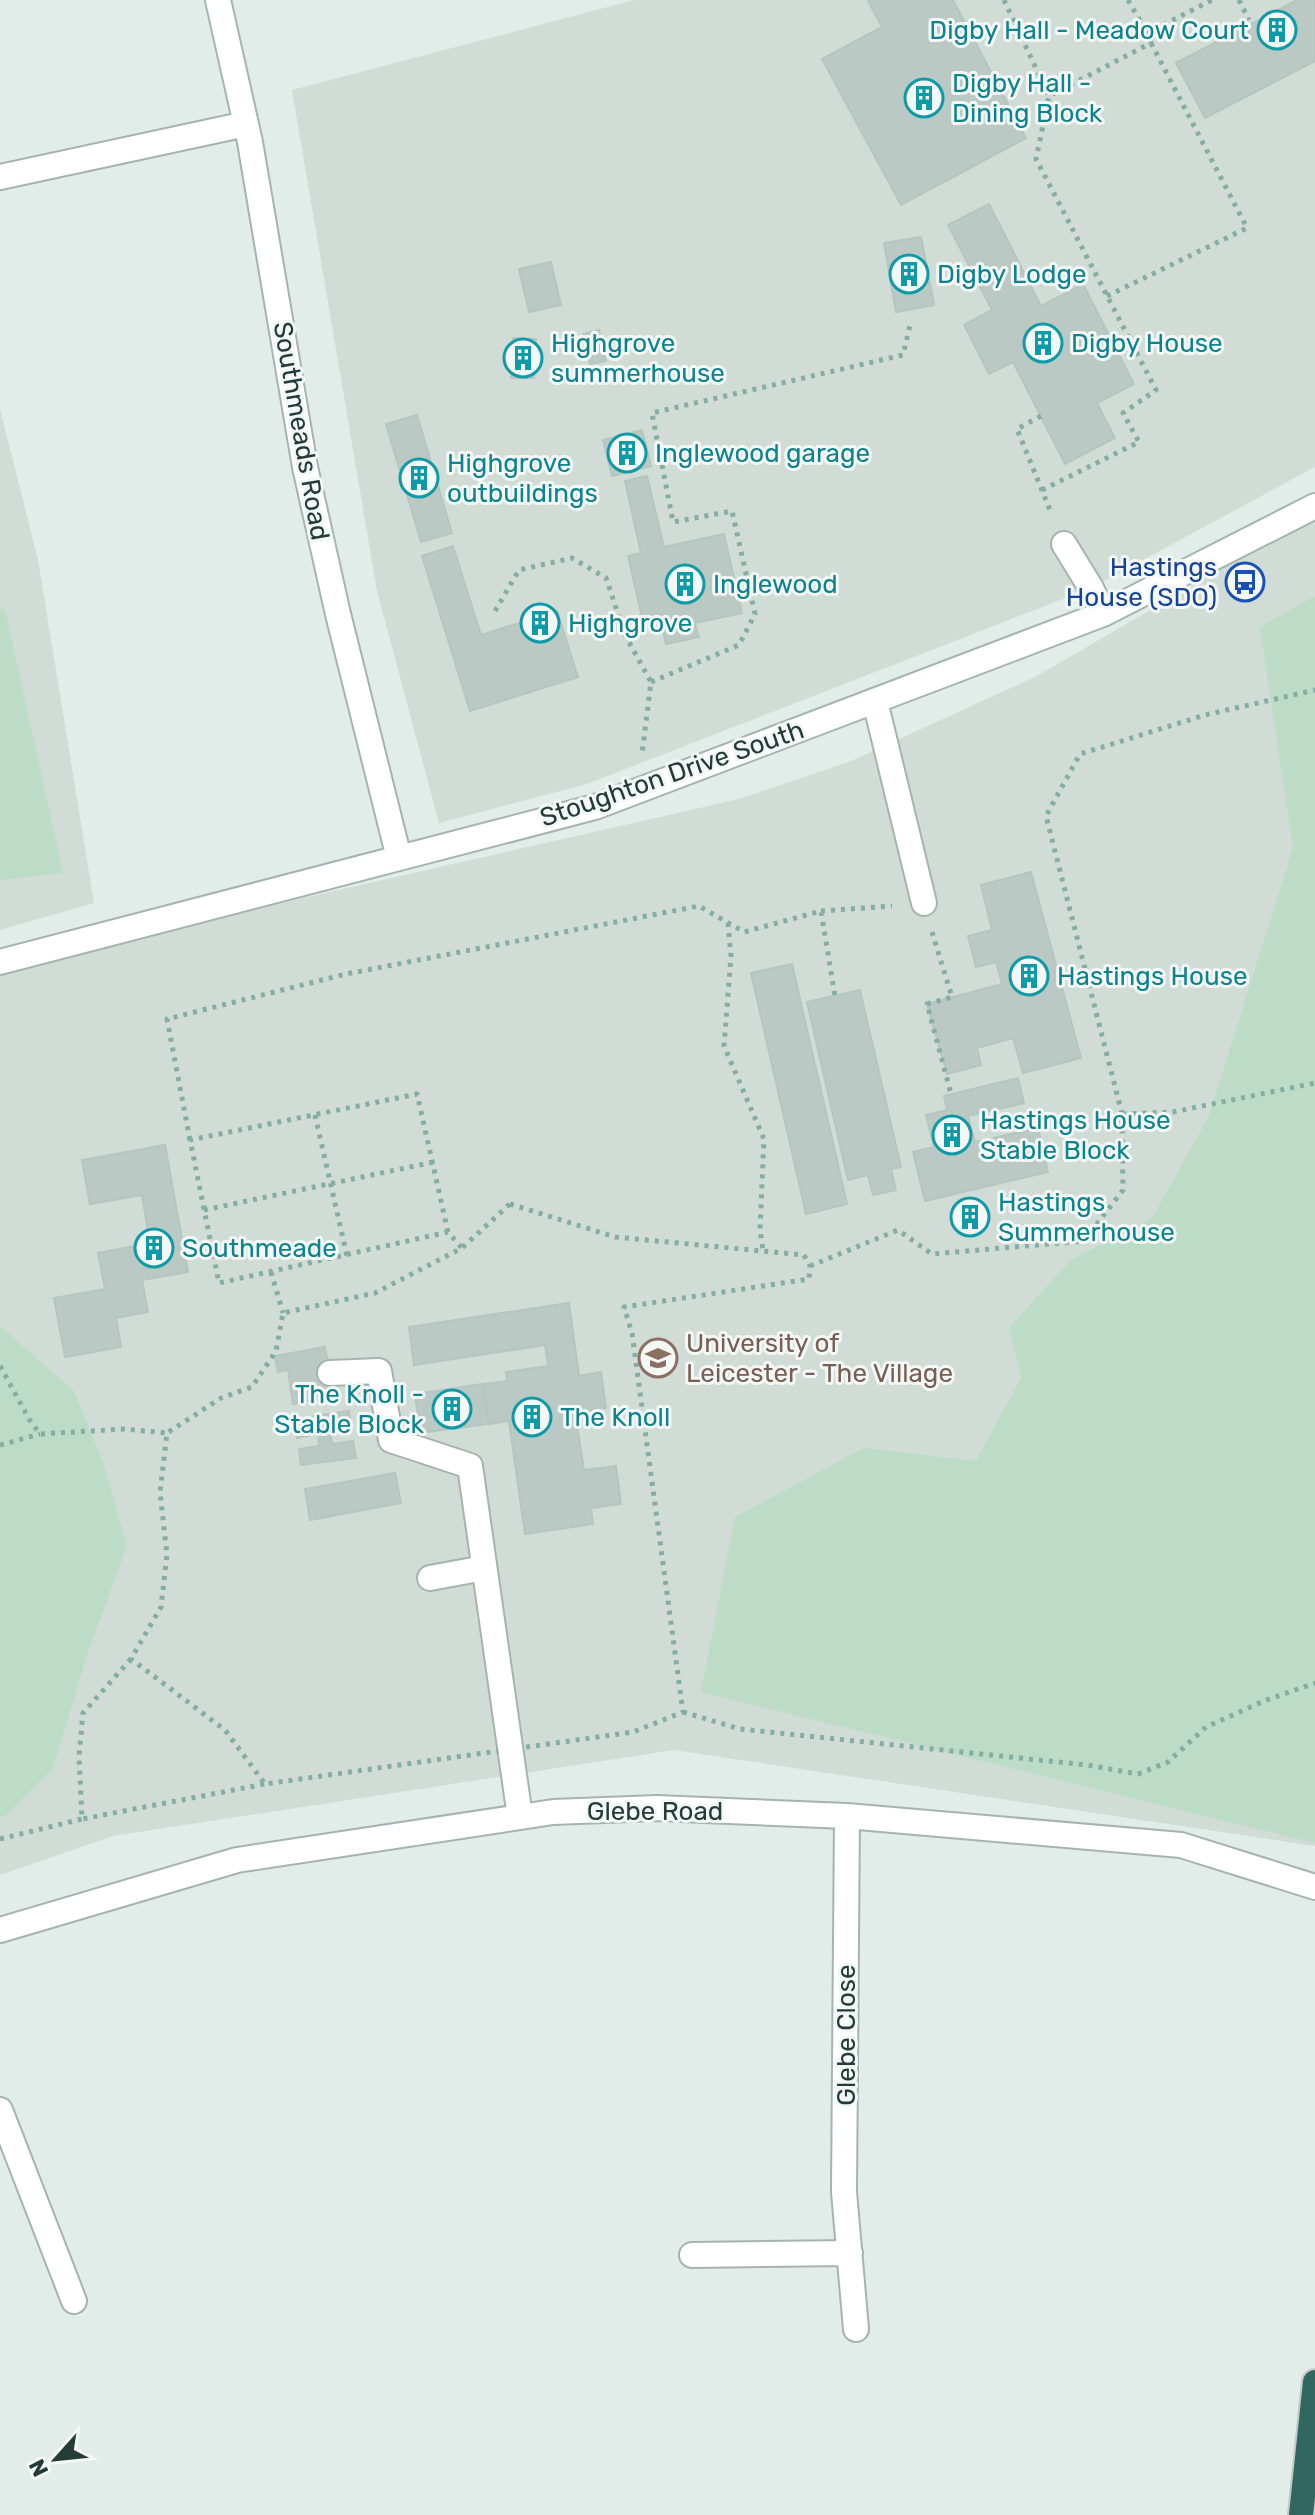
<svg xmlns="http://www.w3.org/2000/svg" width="1315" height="2515" viewBox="0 0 1315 2515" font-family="Rubik,sans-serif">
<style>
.built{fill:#d1dcd7}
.green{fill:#bcdcc7}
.building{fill:#bbc9c4;stroke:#b5c5c0;stroke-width:2}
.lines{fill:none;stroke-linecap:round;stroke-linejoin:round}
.minor-casing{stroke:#a5b4af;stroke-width:28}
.highway-casing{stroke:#c1c8c7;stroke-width:28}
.path{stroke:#84aea3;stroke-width:5;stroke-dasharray:4 6;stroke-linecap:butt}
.minor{stroke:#fff;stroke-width:24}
.highway{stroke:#30675f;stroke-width:24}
.labels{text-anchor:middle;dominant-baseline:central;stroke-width:6;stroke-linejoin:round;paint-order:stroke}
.culture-label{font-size:26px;fill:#0d838f;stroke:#f3f8f6;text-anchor:start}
.street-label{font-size:26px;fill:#233c37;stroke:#f3f8f6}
.transit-label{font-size:26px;fill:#164399;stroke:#f3f8f6;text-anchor:end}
.education-label{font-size:26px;fill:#785e54;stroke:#f3f8f6;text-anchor:start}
</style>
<rect width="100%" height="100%" fill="#e2ece8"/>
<path class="built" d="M 634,0 L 1315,0 L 1315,467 L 1091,588 L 587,784 L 439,823 L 377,591 L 292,90 Z
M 0,409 L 38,560 L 94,903 L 0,930 Z
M 1315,514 L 1315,1846 L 674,1750 L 113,1836 L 0,1875 L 0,967 L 739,799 L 851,761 L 1037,676 Z"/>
<path class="green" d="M 1315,596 L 1315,1843 L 701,1692 L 735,1517 L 864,1448 L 976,1461 L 1021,1378 L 1009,1328 L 1071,1260 L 1152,1218 L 1208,1118 L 1293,848 L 1260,627 Z
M 0,609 L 5,609 L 63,873 L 0,880 Z
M 0,1326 L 74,1391 L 103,1462 L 127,1546 L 88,1652 L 53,1768 L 4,1817 L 0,1816 Z"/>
<path class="building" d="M 870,0 L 953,0 L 1026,138 L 901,205 L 822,59 L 882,27 L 868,1 Z
M 1297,0 L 1315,0 L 1315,61 L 1205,118 L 1176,63 Z
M 989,204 L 1041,306 L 1083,284 L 1134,384 L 1097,403 L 1115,438 L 1065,464 L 1013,362 L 989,374 L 964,325 L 992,310 L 948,225 Z
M 921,237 L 934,305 L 896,312 L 884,243 Z
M 551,262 L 561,305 L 529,312 L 519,269 Z
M 599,330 L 606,361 L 590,364 L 583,334 Z
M 513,338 L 536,339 L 534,378 L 511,378 Z
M 417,415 L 452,533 L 421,542 L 386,424 Z
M 642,430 L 651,466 L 612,476 L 603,440 Z
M 647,476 L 664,547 L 724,534 L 742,613 L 695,623 L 699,637 L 666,644 L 659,613 L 642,617 L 628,556 L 641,553 L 625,481 Z
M 453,546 L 481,635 L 557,611 L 578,677 L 470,711 L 422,556 Z
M 1031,872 L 1081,1058 L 1023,1073 L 1013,1038 L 977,1048 L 981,1065 L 947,1074 L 927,1004 L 1002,984 L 996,962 L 976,967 L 968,936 L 992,930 L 981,885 Z
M 792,964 L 847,1204 L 806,1214 L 751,973 Z
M 860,990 L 901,1167 L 891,1169 L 896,1190 L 873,1195 L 868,1175 L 848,1180 L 807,1002 Z
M 1018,1078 L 1024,1103 L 968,1116 L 975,1142 L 1038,1128 L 1048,1172 L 925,1201 L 913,1152 L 934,1147 L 926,1115 L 947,1110 L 944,1096 Z
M 165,1145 L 188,1272 L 142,1280 L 148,1312 L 116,1318 L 121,1347 L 65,1357 L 54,1298 L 105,1289 L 98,1253 L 150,1243 L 142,1195 L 90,1204 L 82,1160 Z
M 981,1206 L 985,1222 L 959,1227 L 955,1211 Z
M 569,1303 L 579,1376 L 601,1372 L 606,1408 L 575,1413 L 584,1470 L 616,1466 L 621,1504 L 591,1508 L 593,1524 L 525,1534 L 509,1421 L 489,1424 L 483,1384 L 507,1381 L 506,1372 L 548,1366 L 545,1345 L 414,1365 L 409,1327 Z
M 325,1347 L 334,1397 L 293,1404 L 288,1370 L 278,1372 L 275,1356 Z
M 483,1384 L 489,1424 L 420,1433 L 415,1394 Z
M 349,1411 L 351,1429 L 330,1432 L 332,1444 L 353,1441 L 356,1458 L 301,1465 L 299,1449 L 319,1446 L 318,1434 L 297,1438 L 294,1419 Z
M 395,1473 L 401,1503 L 310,1520 L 305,1489 Z"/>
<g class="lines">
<defs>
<path id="minor" d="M 218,0 L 250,142 L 305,467 L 338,614 L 399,858
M 0,177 L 246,124
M 1064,544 L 1091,588 L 1103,614
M 875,701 L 924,903
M 0,962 L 595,807 L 1103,614 L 1315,506
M 330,1373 L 379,1371 L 391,1440 L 470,1466 L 520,1817
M 430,1578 L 484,1568
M 847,1816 L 844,2192 L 856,2329
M 0,1930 L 237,1860 L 553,1812 L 657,1808 L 847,1816 L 1181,1845 L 1315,1887
M 0,2110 L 74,2301
M 692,2255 L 850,2253"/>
<path id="highway" d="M 1301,2515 L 1315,2382"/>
</defs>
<use href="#minor" class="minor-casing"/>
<use href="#highway" class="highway-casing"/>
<path class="path" d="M 1004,0 L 1049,96 L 1151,43 L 1147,33 L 1212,0
M 1128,0 L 1147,33
M 1239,0 L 1249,20
M 1107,296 L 1247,228 L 1151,43
M 1041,416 L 1017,429 L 1052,515
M 1042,490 L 1139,442 L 1123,413 L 1156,390 L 1036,159 L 1049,96
M 495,611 L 519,570 L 572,558 L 606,578 L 625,635 L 651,682 L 642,754
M 651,682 L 739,645 L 755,614 L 732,511 L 673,522 L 652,413 L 903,355 L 911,321
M 821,911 L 892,906
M 728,923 L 731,956 L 724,1046 L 764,1139 L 760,1229 L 763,1251
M 932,932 L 952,997 L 927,1004 L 951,1094
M 1122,1114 L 1046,816 L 1080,754 L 1205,715 L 1315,690
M 315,1115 L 347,1256
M 190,1140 L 167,1019 L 346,974 L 699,906 L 744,932 L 821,911 L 835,996
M 510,1204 L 615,1237 L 804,1255 L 810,1266 L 809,1279 L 624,1307 L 632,1333 L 683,1712 L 633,1732 L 265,1784 L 225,1730 L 131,1659 L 161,1607 L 167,1555 L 160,1492 L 167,1433 L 221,1398 L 252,1387 L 276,1351 L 283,1313 L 375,1293 L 462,1248 Z
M 204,1210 L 434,1162
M 448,1232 L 417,1094 L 190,1140 L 219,1283 L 448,1232 L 462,1248
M 810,1266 L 898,1230 L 932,1254 L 1084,1241 L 1123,1190 L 1122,1114 L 1173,1112 L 1315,1083
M 271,1272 L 283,1313
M 0,1366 L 29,1419 L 40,1434 L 124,1429 L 167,1433
M 0,1445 L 40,1434
M 131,1659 L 83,1713 L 79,1756 L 82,1819 L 265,1784
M 683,1712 L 740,1729 L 1087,1765 L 1138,1774 L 1168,1762 L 1206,1727 L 1264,1701 L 1315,1683
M 0,1839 L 82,1819"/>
<use href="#minor" class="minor"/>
<use href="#highway" class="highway"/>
</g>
<defs>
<symbol id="building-ring" viewBox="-11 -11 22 22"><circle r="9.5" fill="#f3f8f6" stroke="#0f9aa8" stroke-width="1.5"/><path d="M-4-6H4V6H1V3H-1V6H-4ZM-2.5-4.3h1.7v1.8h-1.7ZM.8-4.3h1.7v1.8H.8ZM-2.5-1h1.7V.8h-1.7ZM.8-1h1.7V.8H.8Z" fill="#0f9aa8"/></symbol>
<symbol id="bus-ring" viewBox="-11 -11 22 22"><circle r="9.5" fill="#f3f8f6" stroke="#1a4fb4" stroke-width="1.5"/><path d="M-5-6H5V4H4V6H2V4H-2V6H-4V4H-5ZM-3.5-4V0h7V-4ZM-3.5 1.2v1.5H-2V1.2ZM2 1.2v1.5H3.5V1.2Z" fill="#1a4fb4"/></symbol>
<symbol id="university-ring" viewBox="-11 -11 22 22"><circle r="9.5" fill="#f3f8f6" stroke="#8d6e63" stroke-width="1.5"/><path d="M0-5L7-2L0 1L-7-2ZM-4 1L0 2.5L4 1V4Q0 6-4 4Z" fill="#8d6e63"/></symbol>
</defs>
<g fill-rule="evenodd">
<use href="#building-ring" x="1255" y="8" width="44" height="44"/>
<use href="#building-ring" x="902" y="76" width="44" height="44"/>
<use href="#building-ring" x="887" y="252" width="44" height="44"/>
<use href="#building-ring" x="1021" y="321" width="44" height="44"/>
<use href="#building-ring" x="501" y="336" width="44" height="44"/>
<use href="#building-ring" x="605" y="431" width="44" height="44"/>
<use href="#building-ring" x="397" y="456" width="44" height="44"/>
<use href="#bus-ring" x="1223" y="560" width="44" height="44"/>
<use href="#building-ring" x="663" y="562" width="44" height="44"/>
<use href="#building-ring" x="518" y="601" width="44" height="44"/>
<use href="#building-ring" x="1007" y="954" width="44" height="44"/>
<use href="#building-ring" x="930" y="1113" width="44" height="44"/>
<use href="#building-ring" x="948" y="1195" width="44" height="44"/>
<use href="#building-ring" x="132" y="1226" width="44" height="44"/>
<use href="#university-ring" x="636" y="1336" width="44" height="44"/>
<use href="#building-ring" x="430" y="1387" width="44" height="44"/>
<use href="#building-ring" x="510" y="1395" width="44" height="44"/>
</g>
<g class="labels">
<g class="culture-label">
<text x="1249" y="30" text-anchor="end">Digby Hall - Meadow Court</text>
<text x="952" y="83">Digby Hall -<tspan x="952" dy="30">Dining Block</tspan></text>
<text x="937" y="274">Digby Lodge</text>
<text x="551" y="343">Highgrove<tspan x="551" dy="30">summerhouse</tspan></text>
<text x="1071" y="343">Digby House</text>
<text x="655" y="453">Inglewood garage</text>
<text x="447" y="463">Highgrove<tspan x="447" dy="30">outbuildings</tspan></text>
<text x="713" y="584">Inglewood</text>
<text x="568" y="623">Highgrove</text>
<text x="1057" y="976">Hastings House</text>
<text x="980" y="1120">Hastings House<tspan x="980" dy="30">Stable Block</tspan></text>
<text x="998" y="1202">Hastings<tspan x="998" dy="30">Summerhouse</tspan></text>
<text x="182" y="1248">Southmeade</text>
<text x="424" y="1394" text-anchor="end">The Knoll -<tspan x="424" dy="30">Stable Block</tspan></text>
<text x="560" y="1417">The Knoll</text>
</g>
<g class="street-label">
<text transform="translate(301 431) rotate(80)">Southmeads Road</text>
<text transform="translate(672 774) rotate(-19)">Stoughton Drive South</text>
<text x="655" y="1811">Glebe Road</text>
<text transform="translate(846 2035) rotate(-90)">Glebe Close</text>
</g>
<g class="transit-label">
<text x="1217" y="567">Hastings<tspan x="1217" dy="30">House (SDO)</tspan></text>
</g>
<g class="education-label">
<text x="686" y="1343">University of<tspan x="686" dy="30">Leicester - The Village</tspan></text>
</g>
</g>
<g transform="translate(56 2459) rotate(243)" stroke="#f3f8f6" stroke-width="6" paint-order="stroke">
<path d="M0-6L14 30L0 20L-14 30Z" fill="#233c37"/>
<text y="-12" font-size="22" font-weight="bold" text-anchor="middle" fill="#233c37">N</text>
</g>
</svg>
